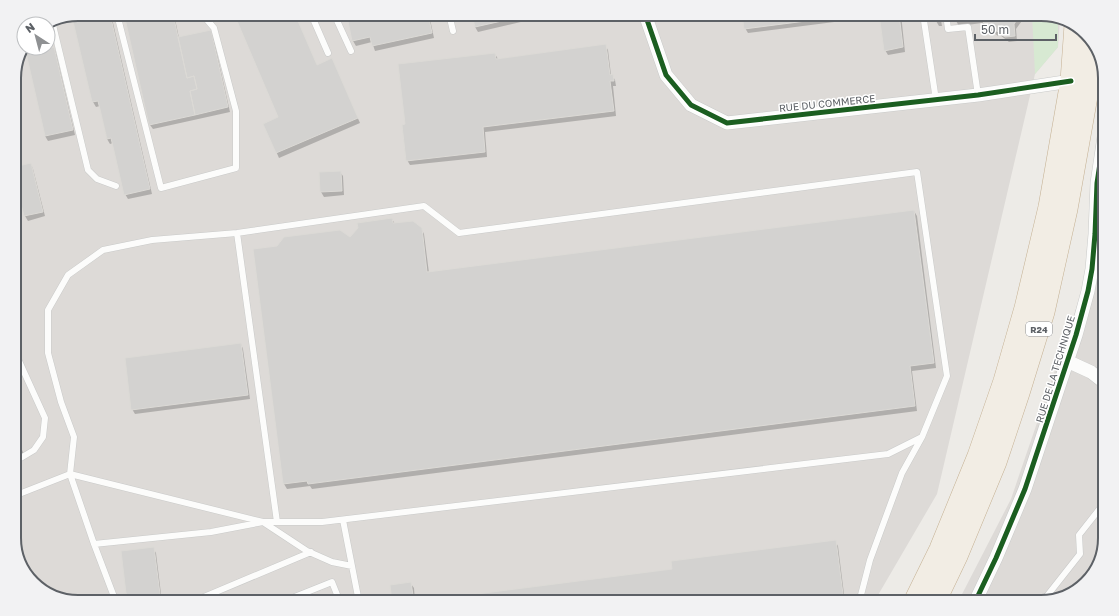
<svg xmlns="http://www.w3.org/2000/svg" width="1119" height="616" viewBox="0 0 1119 616" font-family="'Golos Text',sans-serif">
<style>
.industrial{fill:#dddad7}
.green{fill:#d7e9d2}
.shadow{fill:#0003}
.building{fill:#d3d2d0;stroke:#dcdad6}
.lines{fill:none;stroke-linecap:round;stroke-linejoin:round}
.service-casing{stroke:#c9cac9;stroke-width:7}
.minor-casing{stroke:#c9cac9;stroke-width:14}
.trunk-casing{stroke:#c5b193;stroke-width:22}
.service{stroke:#fcfcfb;stroke-width:6}
.minor{stroke:#fcfcfb;stroke-width:13}
.trunk{stroke:#f2ede4;stroke-width:21}
.cycleway-casing{stroke:#fff;stroke-width:8}
.cycleway{stroke:#1b5e20;stroke-width:5}
.labels{text-anchor:middle;dominant-baseline:central;stroke-width:3;stroke-linejoin:round;paint-order:stroke}
.shield{fill:#fff;stroke:#8e9094;stroke-width:1}
.shield-label{font-size:9px;font-weight:bold;fill:#5d6166}
.street-label{font-size:10px;fill:#5d6166;stroke:#fff}
.rim{fill:none;stroke:#5d6166;stroke-width:2}
</style>
<rect width="100%" height="100%" fill="#edebe7"/>
<path class="industrial" d="M 78,14 L 1041,14 L 1060,19 L 1058,47 L 1035,74 L 937,494 L 874,602 L 78,602 L 46,593 L 23,570 L 14,542 L 14,74 L 26,48 L 48,48 L 48,27 Z
M 1105,224 L 1105,538 L 1096,570 L 1073,593 L 1041,602 L 958,602 L 1011,499 Z"/>
<path class="green" d="M 1032,14 L 1041,14 L 1058,19 L 1058,47 L 1035,74 Z"/>
<path class="shadow" d="M 78,14 L 111,14 L 152,194 L 128,199 L 125,194 L 113,143 L 110,144 L 107,139 L 100,106 L 96,107 L 93,102 L 73,16 Z
M 125,14 L 174,14 L 179,38 L 210,31 L 213,36 L 230,112 L 153,129 L 150,125 Z
M 255,14 L 294,14 L 317,66 L 332,60 L 360,123 L 279,158 L 264,124 L 279,118 Z
M 366,14 L 429,14 L 434,38 L 375,51 L 372,42 L 356,46 L 353,41 L 367,18 Z
M 473,14 L 555,14 L 478,32 L 475,27 Z
M 574,14 L 592,14 L 576,18 Z
M 743,14 L 901,14 L 905,52 L 888,55 L 885,50 L 881,16 L 748,33 L 745,28 Z
M 955,14 L 1024,14 L 1024,18 L 1016,29 L 1017,41 L 1009,42 L 1000,35 L 998,36 L 982,23 L 959,26 L 956,21 Z
M 936,15 L 939,15 L 941,20 L 942,26 L 939,26 L 936,21 Z
M 605,45 L 608,50 L 611,75 L 612,75 L 615,80 L 616,86 L 613,86 L 616,116 L 485,132 L 487,157 L 410,165 L 407,160 L 495,54 L 498,59 Z
M 54,48 L 56,53 L 75,135 L 48,141 L 45,136 Z
M 14,76 L 22,115 L 14,117 Z
M 31,164 L 33,169 L 45,216 L 28,221 L 25,216 L 16,182 L 14,182 L 14,168 Z
M 340,172 L 343,176 L 344,195 L 324,197 L 321,192 Z
M 914,211 L 917,216 L 936,368 L 912,371 L 917,411 L 312,489 L 310,486 L 287,489 L 284,484 L 254,250 L 350,238 L 392,219 L 395,224 L 421,228 L 424,234 L 429,273 Z
M 241,344 L 243,349 L 250,399 L 135,414 L 132,409 Z
M 14,429 L 24,455 L 14,460 Z
M 835,541 L 838,546 L 845,602 L 422,602 L 673,570 Z
M 153,548 L 156,553 L 162,602 L 121,602 L 127,594 Z
M 411,584 L 414,588 L 415,602 L 393,602 Z"/>
<path class="building" d="M 78,14 L 110,14 L 150,189 L 124,195 L 111,138 L 107,139 L 98,101 L 92,102 L 72,17 Z
M 124,14 L 173,14 L 187,78 L 194,76 L 197,89 L 190,91 L 195,115 L 149,125 Z
M 252,14 L 295,14 L 317,65 L 332,58 L 358,118 L 276,153 L 263,124 L 278,117 L 237,21 Z
M 365,14 L 428,14 L 432,33 L 372,46 L 370,37 L 352,41 L 348,21 L 366,17 Z
M 472,14 L 533,14 L 475,27 Z
M 742,14 L 860,14 L 744,29 Z
M 879,14 L 899,14 L 903,47 L 884,51 Z
M 954,14 L 1021,14 L 1014,24 L 1015,36 L 1005,37 L 997,31 L 995,31 L 979,19 L 955,21 Z
M 211,30 L 228,107 L 195,115 L 190,91 L 197,89 L 194,76 L 187,78 L 178,37 Z
M 606,44 L 610,75 L 613,74 L 614,81 L 610,81 L 614,111 L 483,127 L 485,152 L 406,161 L 402,125 L 405,124 L 398,64 L 495,53 L 496,59 Z
M 54,47 L 73,130 L 45,136 L 26,53 Z
M 14,82 L 20,111 L 14,112 Z
M 31,163 L 43,212 L 24,216 L 14,177 L 14,167 Z
M 341,171 L 342,191 L 320,192 L 319,172 Z
M 914,210 L 934,363 L 910,366 L 915,406 L 308,484 L 307,481 L 283,484 L 253,249 L 277,246 L 284,237 L 340,230 L 350,237 L 358,228 L 357,223 L 392,218 L 393,223 L 413,221 L 422,228 L 427,272 Z
M 241,343 L 248,395 L 131,410 L 125,358 Z
M 14,429 L 22,449 L 14,454 Z
M 836,540 L 844,602 L 392,602 L 390,585 L 411,582 L 414,602 L 672,569 L 671,561 Z
M 154,547 L 161,602 L 127,602 L 121,551 Z
M 1084,573 L 1089,577 L 1073,593 L 1068,595 Z
M 126,593 L 127,602 L 120,602 L 119,595 Z"/>
<g class="lines">
<defs>
<path id="service" d="M 117,14 L 161,188 L 236,168 L 236,111 L 214,28 L 202,14
M 311,14 L 328,53
M 334,14 L 351,51
M 449,14 L 453,31
M 923,14 L 936,100
M 946,14 L 948,29 L 968,27 L 978,95
M 53,25 L 88,170 L 97,179 L 116,186
M 237,233 L 277,522
M 14,350 L 45,418 L 43,437 L 34,450 L 14,462
M 14,496 L 70,474 L 263,522 L 322,522 L 888,454 L 922,437 L 947,376 L 917,172 L 459,233 L 424,206 L 237,233 L 152,240 L 103,250 L 68,275 L 48,310 L 48,353 L 61,402 L 74,437 L 70,474 L 94,544 L 116,602
M 343,520 L 359,602
M 94,544 L 211,532 L 263,522 L 307,551 L 332,562 L 352,566
M 1043,601 L 1080,554 L 1079,535 L 1105,502
M 192,602 L 311,552
M 282,602 L 332,582 L 340,602
M 858,602 L 861,595 L 870,560 L 902,473 L 922,437"/>
<path id="minor" d="M 645,14 L 666,75 L 691,105 L 727,123 L 978,95 L 1071,81
M 1067,361 L 1091,372 L 1105,383
M 975,602 L 996,558 L 1025,489 L 1076,335 L 1088,291 L 1092,269 L 1095,234 L 1097,183 L 1105,130"/>
<path id="trunk" d="M 914,602 L 940,549 L 978,456 L 1004,381 L 1025,308 L 1049,207 L 1071,81 L 1075,25
M 935,602 L 957,556 L 996,462 L 1019,393 L 1044,312 L 1067,209 L 1089,85 L 1092,42"/>
</defs>
<use href="#service" class="service-casing"/>
<use href="#minor" class="minor-casing"/>
<use href="#trunk" class="trunk-casing"/>
<use href="#service" class="service"/>
<use href="#minor" class="minor"/>
<use href="#trunk" class="trunk"/>
<defs>
<path id="cycleway" d="M 645,14 L 666,75 L 691,105 L 727,123 L 978,95 L 1071,81
M 975,602 L 996,558 L 1025,489 L 1076,335 L 1088,291 L 1092,269 L 1095,234 L 1097,183 L 1105,130"/>
</defs>
<use href="#cycleway" class="cycleway-casing"/>
<use href="#cycleway" class="cycleway"/>
</g>
<g class="labels">
<rect class="shield" x="1026" y="322" width="26" height="14" rx="3"/>
<g class="shield-label">
<text x="1039" y="329">R24</text>
</g>
<g class="street-label">
<text transform="translate(827 103) rotate(-6)">RUE DU COMMERCE</text>
<text transform="translate(1055 369) rotate(-73)">RUE DE LA TECHNIQUE</text>
</g>
</g>
<path d="M0 0H1119V616H0ZM78 21H1041A57 57 0 0 1 1098 78V538A57 57 0 0 1 1041 595H78A57 57 0 0 1 21 538V78A57 57 0 0 1 78 21Z" fill="#f2f2f3" fill-rule="evenodd"/>
<path class="rim" d="M78 21H1041A57 57 0 0 1 1098 78V538A57 57 0 0 1 1041 595H78A57 57 0 0 1 21 538V78A57 57 0 0 1 78 21Z"/>
<g transform="translate(36 36) rotate(324)"><circle r="19" fill="#ffffff" stroke="#bec0c2"/>
<path d="M0-3L7 15L0 10L-7 15Z" fill="#8f9193"/>
<text y="-6" font-size="11" font-weight="bold" text-anchor="middle" fill="#5d6166">N</text>
</g>
<path d="M975 34v6h81v-6" fill="none" stroke="#5d6166" stroke-width="2"/>
<text x="981" y="34" font-size="12" fill="#5d6166" stroke="#ffffff" stroke-width="3" paint-order="stroke">50 m</text>
</svg>
